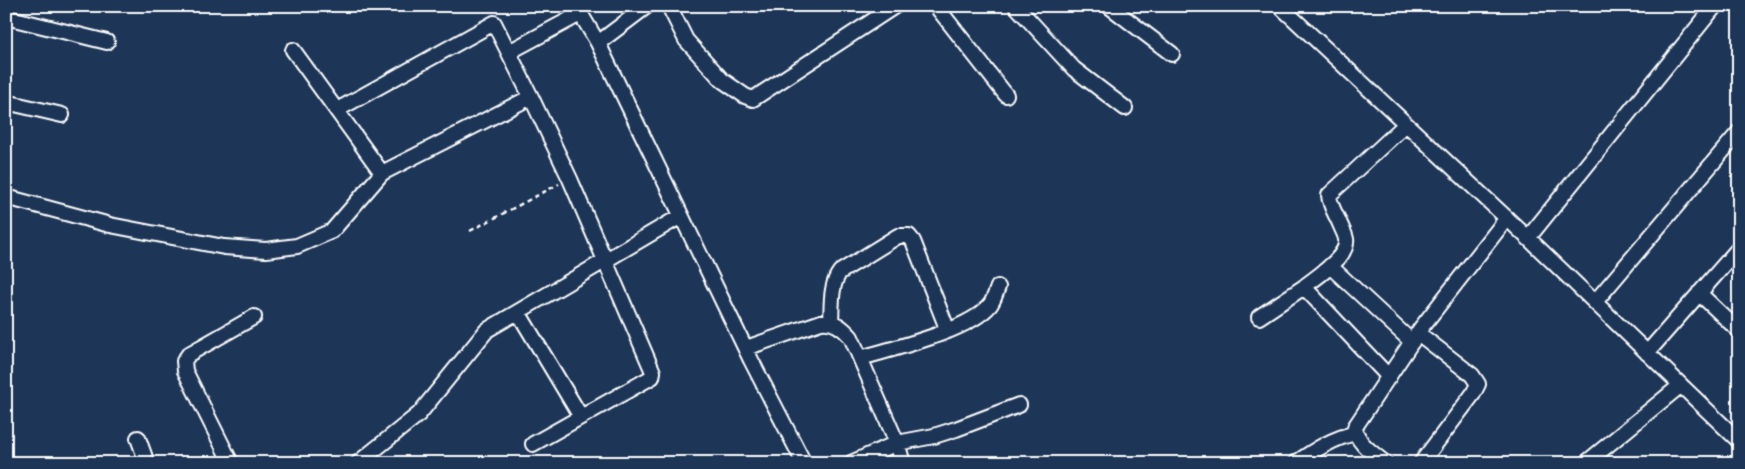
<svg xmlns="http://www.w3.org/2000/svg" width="1745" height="469" viewBox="0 0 1745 469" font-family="Mali,sans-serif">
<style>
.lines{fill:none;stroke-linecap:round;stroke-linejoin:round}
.minor-casing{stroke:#fff;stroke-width:18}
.path{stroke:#fff;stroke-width:2.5;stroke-dasharray:5 4;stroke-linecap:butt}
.minor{stroke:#1d3557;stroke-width:14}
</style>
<rect width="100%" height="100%" fill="#1d3557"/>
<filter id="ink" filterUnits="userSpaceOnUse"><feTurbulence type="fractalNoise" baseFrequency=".02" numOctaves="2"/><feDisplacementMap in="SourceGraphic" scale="10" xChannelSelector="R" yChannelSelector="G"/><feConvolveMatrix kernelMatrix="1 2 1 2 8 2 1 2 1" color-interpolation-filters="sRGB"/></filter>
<g filter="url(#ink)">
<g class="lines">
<defs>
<path id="minor" d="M 576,6 L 598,43 L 751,360 L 804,463
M 669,6 L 686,40 L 722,80 L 745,96 L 753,99 L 895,6
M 936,6 L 1006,95
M 1016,6 L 1074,69 L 1125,108
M 1109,6 L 1172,54
M 1280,6 L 1528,238 L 1739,441
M 6,17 L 107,42
M 598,43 L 647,6
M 293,50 L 382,173
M 509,52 L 580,14
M 6,102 L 62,115
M 337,110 L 494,23 L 531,97 L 570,179 L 653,372 L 652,377 L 533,444
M 6,197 L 110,225 L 224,247 L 266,250 L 297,246 L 332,231 L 382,173 L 531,97
M 1528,238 L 1715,6
M 1330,266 L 1412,342
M 1699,293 L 1739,331
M 1595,302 L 1739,132
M 518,312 L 581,417
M 1259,317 L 1304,287
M 831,322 C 832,306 830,285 840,272 L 898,236 L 909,236 L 913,241 L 948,331
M 1418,333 L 1472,375 L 1478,384 L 1473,394 L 1421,463
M 746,348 L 821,322 C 834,320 843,328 851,337 L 897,443 L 903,463
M 1647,353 L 1739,248
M 861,358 C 894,348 969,331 990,305 C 994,300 996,292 998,287
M 1389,377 L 1304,287 C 1316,277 1349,257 1346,239 C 1345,234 1342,229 1340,224 C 1336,214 1330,207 1329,195 L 1406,124
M 138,438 L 147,463
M 231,463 L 185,371 L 184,361 L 189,354 L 254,317
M 358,463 L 419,414 L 487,330 L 681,216
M 851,463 L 897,443 L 934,436 L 956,429 L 1019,405
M 1296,463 C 1315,450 1333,438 1356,433
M 1385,463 C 1374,454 1356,443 1355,427 L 1421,328 L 1507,218
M 1586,463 L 1681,385"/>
</defs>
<use href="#minor" class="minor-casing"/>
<path class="path" d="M 470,231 L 559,184"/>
<use href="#minor" class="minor"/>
</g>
</g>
<rect width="1745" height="469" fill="none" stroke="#1d3557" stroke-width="25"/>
<rect x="12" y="12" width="1720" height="444" fill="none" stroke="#fff" stroke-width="2" filter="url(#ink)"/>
</svg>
